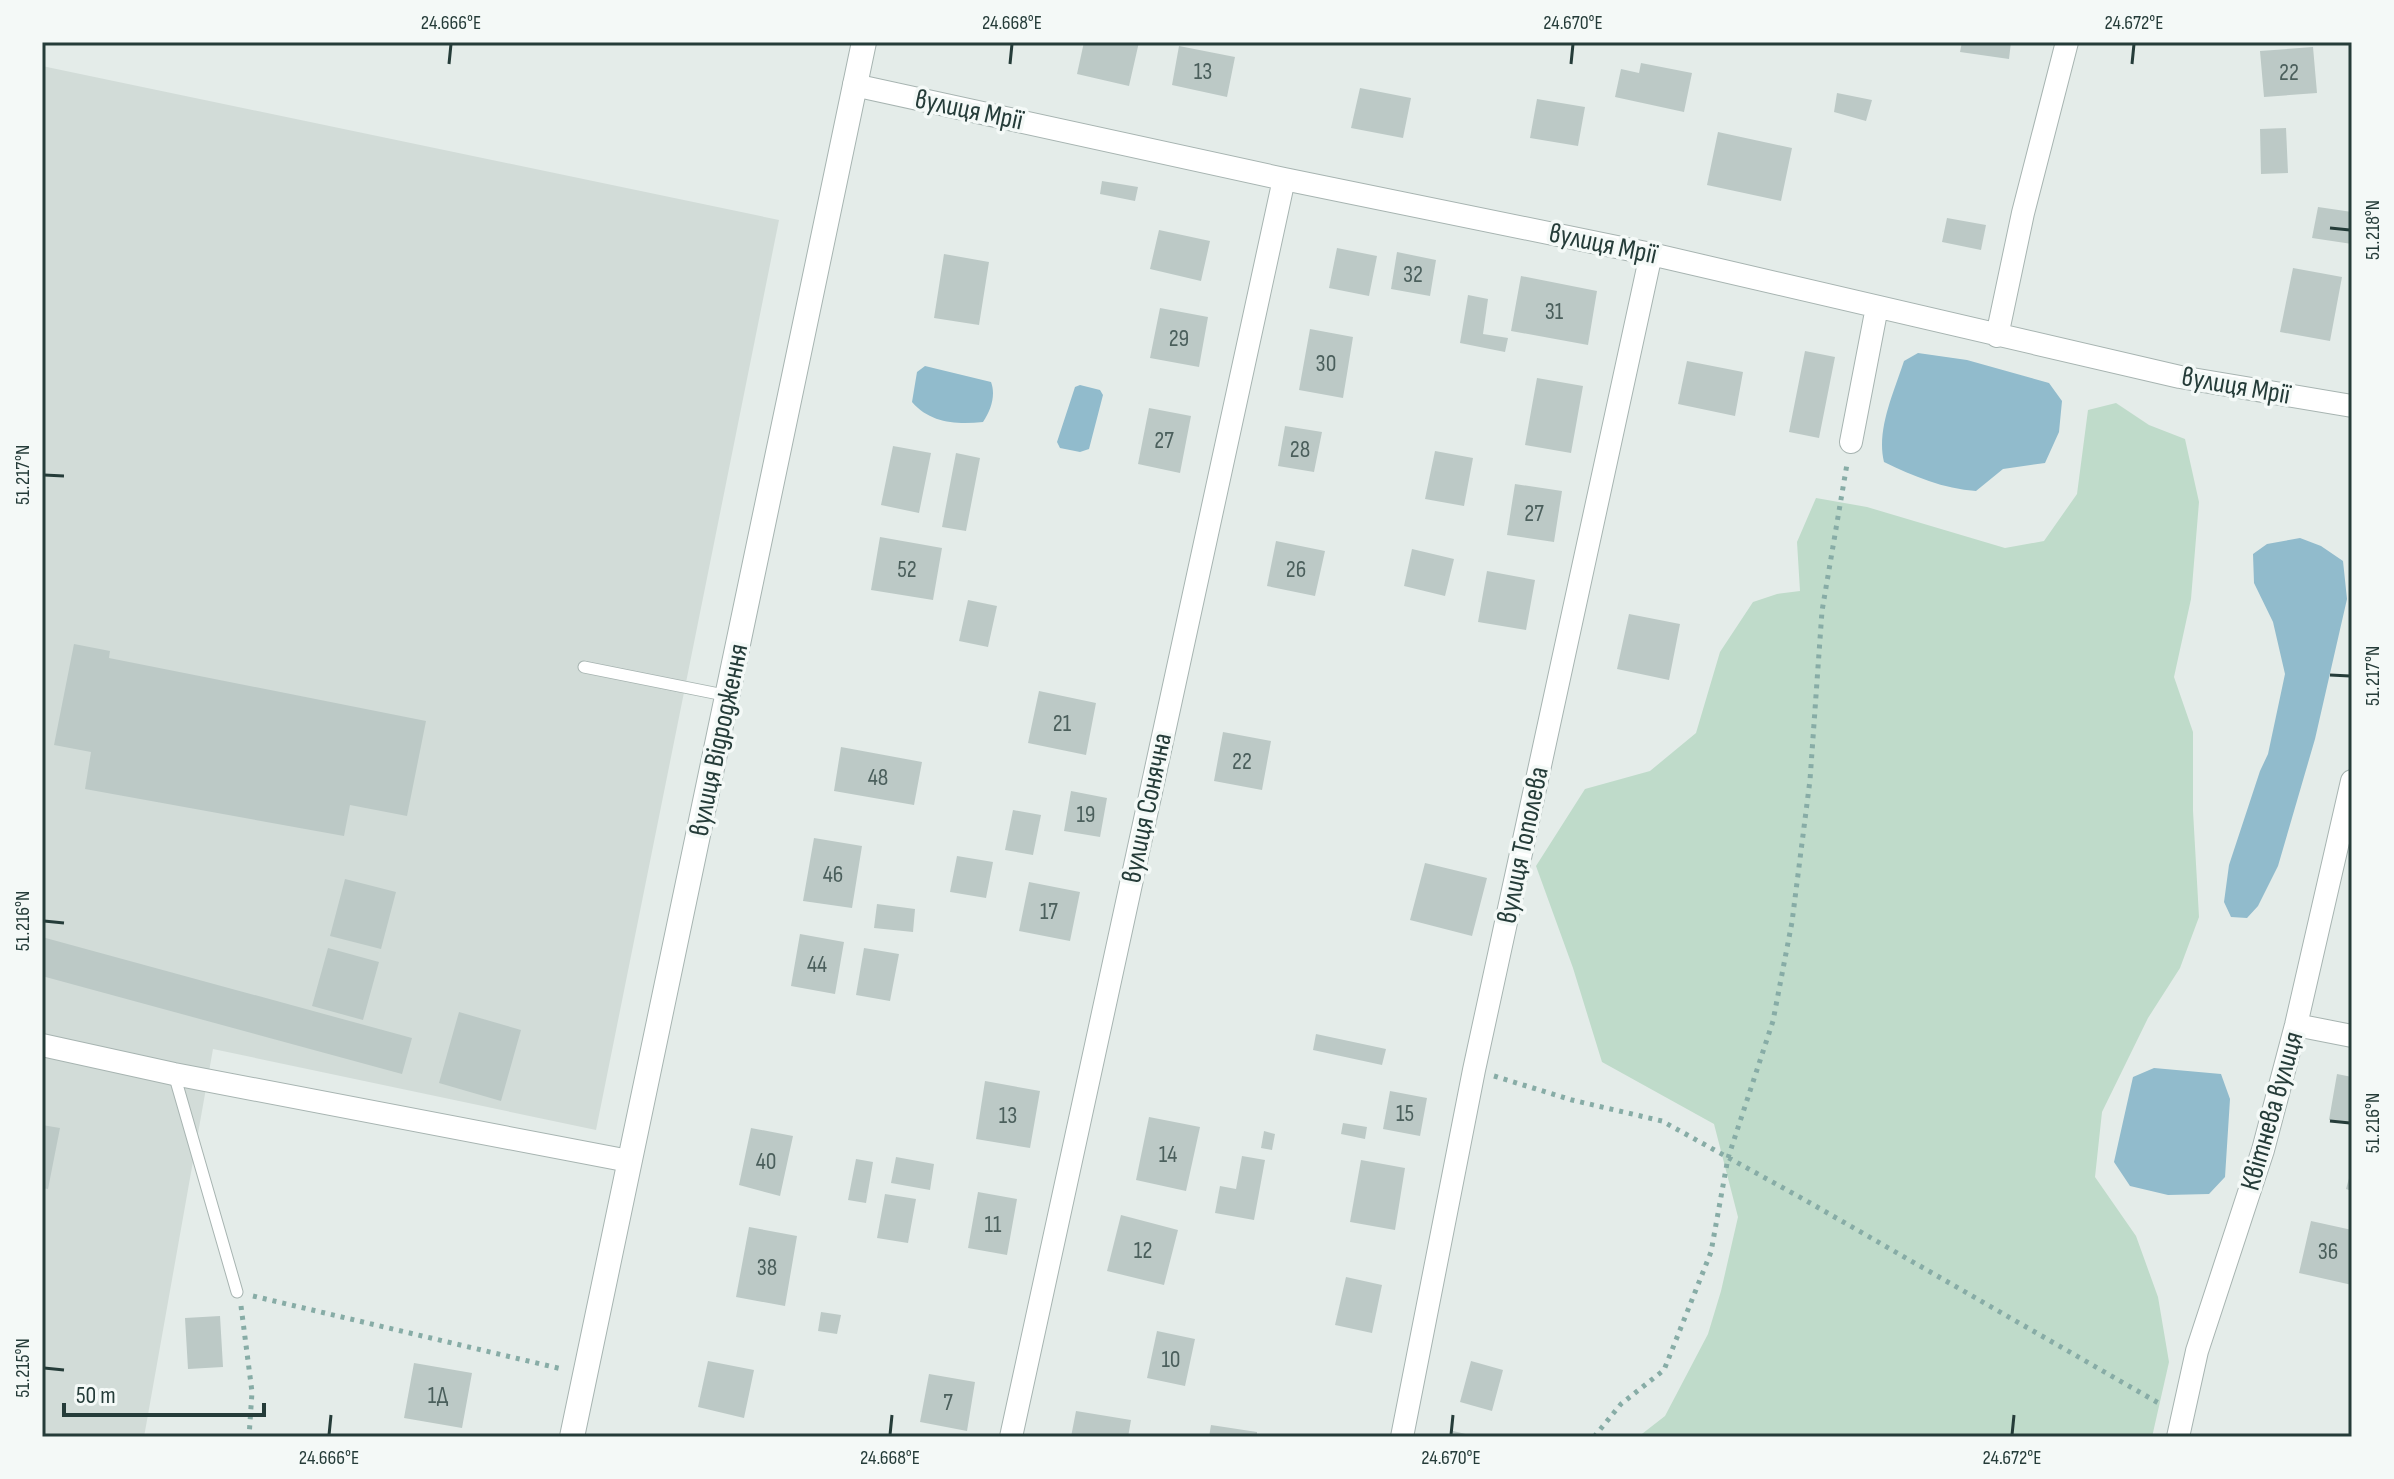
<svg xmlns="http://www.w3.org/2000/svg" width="2394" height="1479" viewBox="0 0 2394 1479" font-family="'Sofia Sans Condensed',sans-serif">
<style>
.built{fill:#d2dcd8}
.green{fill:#bfdbca}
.water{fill:#91bbcc}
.building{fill:#bcc9c6}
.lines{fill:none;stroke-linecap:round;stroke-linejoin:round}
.service-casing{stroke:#a7b4b1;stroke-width:13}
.minor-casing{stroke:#a7b4b1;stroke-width:24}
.tertiary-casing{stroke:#a7b4b1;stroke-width:26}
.path{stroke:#87aca6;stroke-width:5;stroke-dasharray:4 6;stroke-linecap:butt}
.service{stroke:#fff;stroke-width:11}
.minor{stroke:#fff;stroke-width:22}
.tertiary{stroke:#fff;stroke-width:24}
.ticks{fill:none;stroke:#253c39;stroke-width:3}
.labels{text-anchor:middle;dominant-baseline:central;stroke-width:7;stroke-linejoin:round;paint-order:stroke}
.number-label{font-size:24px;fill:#4b5f5c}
.street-label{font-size:28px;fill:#253c39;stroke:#f4f9f7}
.neatline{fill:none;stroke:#253c39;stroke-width:3}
.ticks-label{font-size:20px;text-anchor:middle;fill:#253c39}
</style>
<rect width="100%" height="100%" fill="#e4ece9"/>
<path class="built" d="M 42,66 L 779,220 L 596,1130 L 213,1049 L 144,1437 L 42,1437 Z"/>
<path class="green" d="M 2116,403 L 2149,425 L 2185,439 L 2199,502 L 2191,599 L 2174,677 L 2193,732 L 2193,811 L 2199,917 L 2180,968 L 2148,1018 L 2102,1112 L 2095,1177 L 2136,1236 L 2158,1297 L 2169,1362 L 2152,1437 L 1638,1437 L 1665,1416 L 1708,1334 L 1721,1291 L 1738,1217 L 1714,1124 L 1602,1062 L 1573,968 L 1536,866 L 1585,789 L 1650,771 L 1696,733 L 1720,652 L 1753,602 L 1777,594 L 1800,591 L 1797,542 L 1816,498 L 1867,507 L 2005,548 L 2044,541 L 2077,494 L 2088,410 Z"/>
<path class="water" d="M 1918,353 L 1967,360 L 2049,383 L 2062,401 L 2059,432 L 2045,463 L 2003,469 L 1976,491 C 1944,489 1913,476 1884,462 C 1876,430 1894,392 1904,361 Z
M 925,366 L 991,382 C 996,395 991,410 983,422 C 957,425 930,423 912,402 L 917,372 Z
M 1080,385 L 1100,390 L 1103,395 L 1089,449 L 1080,452 L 1060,448 L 1057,442 L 1075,387 Z
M 2300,538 L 2321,546 L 2343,561 L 2347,599 L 2315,739 L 2278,866 L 2258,906 L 2247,918 L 2231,917 L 2224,902 L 2229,865 L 2260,771 L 2268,754 L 2285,674 L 2273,622 L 2254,583 L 2253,554 L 2267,544 Z
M 2154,1068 L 2221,1074 L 2230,1099 L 2225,1177 L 2209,1194 L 2168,1195 L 2130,1186 L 2114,1162 L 2133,1077 Z"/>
<path class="building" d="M 1084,42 L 1139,42 L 1129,86 L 1077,74 Z
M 1962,42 L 2011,42 L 2009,59 L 1960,52 Z
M 1179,46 L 1235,57 L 1227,97 L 1172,85 Z
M 2313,47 L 2317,93 L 2264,97 L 2260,51 Z
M 1641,63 L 1692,73 L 1684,112 L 1615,97 L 1621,69 L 1639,73 Z
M 1360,88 L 1411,98 L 1403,138 L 1351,128 Z
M 1837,93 L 1872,100 L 1866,121 L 1834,112 Z
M 1537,99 L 1585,107 L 1578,146 L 1530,138 Z
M 2286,128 L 2288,173 L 2261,174 L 2260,129 Z
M 1718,132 L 1792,148 L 1781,201 L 1707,185 Z
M 1102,181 L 1138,187 L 1135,201 L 1100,194 Z
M 2318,207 L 2352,212 L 2352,244 L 2312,238 Z
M 1947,218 L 1986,225 L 1981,250 L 1942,242 Z
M 1159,230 L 1210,241 L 1201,281 L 1150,269 Z
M 1337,248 L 1377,256 L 1369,296 L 1329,288 Z
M 1397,252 L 1436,260 L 1430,296 L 1391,289 Z
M 944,254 L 989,262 L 979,325 L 934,318 Z
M 2293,268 L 2342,277 L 2330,341 L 2280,332 Z
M 1521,276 L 1597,291 L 1588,345 L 1511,331 Z
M 1468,295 L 1488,299 L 1483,334 L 1508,338 L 1505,352 L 1460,343 Z
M 1160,308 L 1208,317 L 1199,367 L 1150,358 Z
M 1310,329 L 1353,337 L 1343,398 L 1299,390 Z
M 1805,351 L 1835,357 L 1819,438 L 1789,432 Z
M 1687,361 L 1743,372 L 1735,416 L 1678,404 Z
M 1537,378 L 1583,386 L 1571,453 L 1525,445 Z
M 1149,408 L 1191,416 L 1180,473 L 1138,464 Z
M 1285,426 L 1322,432 L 1314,472 L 1278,466 Z
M 893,446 L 931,453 L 919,513 L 881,505 Z
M 1435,451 L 1473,458 L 1464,506 L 1425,499 Z
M 956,453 L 980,458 L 966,531 L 942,527 Z
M 1515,484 L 1562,491 L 1554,542 L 1507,535 Z
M 880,537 L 942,548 L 933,600 L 871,590 Z
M 1276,541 L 1325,551 L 1315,596 L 1267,586 Z
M 1412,549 L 1454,559 L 1445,596 L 1404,586 Z
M 1487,571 L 1535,580 L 1526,630 L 1478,622 Z
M 968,600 L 997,606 L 988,647 L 959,641 Z
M 1629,614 L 1680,624 L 1669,680 L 1617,669 Z
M 74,644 L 110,651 L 109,658 L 426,721 L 407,816 L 350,805 L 344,836 L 85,789 L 91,752 L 54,745 Z
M 1039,691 L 1096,703 L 1086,755 L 1028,743 Z
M 1223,732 L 1271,741 L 1262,790 L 1214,781 Z
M 841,747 L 922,762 L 914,805 L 834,791 Z
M 1071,791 L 1107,798 L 1100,837 L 1064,831 Z
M 1013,810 L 1041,815 L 1033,855 L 1005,850 Z
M 814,838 L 862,846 L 852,908 L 803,901 Z
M 957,856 L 993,862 L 986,898 L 950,892 Z
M 1425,863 L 1487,878 L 1472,936 L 1410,920 Z
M 345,879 L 396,892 L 381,949 L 330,936 Z
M 1029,882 L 1080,892 L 1070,941 L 1019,931 Z
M 877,904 L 915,909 L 913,932 L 874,928 Z
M 800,934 L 844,942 L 835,994 L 791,986 Z
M 42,937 L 412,1038 L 402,1074 L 42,976 Z
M 328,948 L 379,962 L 363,1020 L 312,1006 Z
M 864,948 L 899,954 L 890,1001 L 856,995 Z
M 459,1012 L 521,1030 L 501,1101 L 439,1083 Z
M 1316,1034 L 1386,1049 L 1382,1065 L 1313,1050 Z
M 2337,1074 L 2352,1077 L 2352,1125 L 2329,1120 Z
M 985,1081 L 1040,1091 L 1030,1148 L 976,1139 Z
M 1390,1091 L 1427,1098 L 1420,1136 L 1383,1129 Z
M 1149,1117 L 1200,1127 L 1186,1191 L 1136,1180 Z
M 1343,1123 L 1367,1127 L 1365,1139 L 1341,1134 Z
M 42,1125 L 60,1128 L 48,1189 L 42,1188 Z
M 751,1128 L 793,1136 L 780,1196 L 739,1185 Z
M 1264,1131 L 1275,1134 L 1272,1150 L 1261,1148 Z
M 1242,1156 L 1265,1160 L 1254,1220 L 1215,1213 L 1220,1186 L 1236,1189 Z
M 896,1157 L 934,1164 L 930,1190 L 891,1183 Z
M 856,1159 L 873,1162 L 866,1203 L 848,1200 Z
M 1361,1160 L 1405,1168 L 1395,1230 L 1350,1222 Z
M 2351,1171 L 2352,1171 L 2352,1191 L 2346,1189 Z
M 978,1192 L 1017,1199 L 1007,1255 L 968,1248 Z
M 885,1194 L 916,1199 L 908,1243 L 877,1238 Z
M 1121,1215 L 1178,1230 L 1164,1285 L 1107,1271 Z
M 2311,1221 L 2352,1230 L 2352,1285 L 2299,1273 Z
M 749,1227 L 797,1236 L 785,1306 L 736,1297 Z
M 1346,1277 L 1382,1285 L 1372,1333 L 1335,1325 Z
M 821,1312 L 841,1315 L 837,1334 L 818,1331 Z
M 220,1316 L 223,1367 L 188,1369 L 185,1318 Z
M 1157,1331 L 1195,1339 L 1185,1386 L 1147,1378 Z
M 708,1361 L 754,1370 L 744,1418 L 698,1407 Z
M 1471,1361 L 1503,1370 L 1492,1411 L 1460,1402 Z
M 414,1363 L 472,1373 L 462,1428 L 404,1418 Z
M 929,1374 L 975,1382 L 967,1431 L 920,1422 Z
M 1076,1411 L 1131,1420 L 1128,1437 L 1071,1437 Z
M 1211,1425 L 1257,1432 L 1257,1437 L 1209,1437 Z
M 1453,1431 L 1474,1436 L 1474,1437 L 1452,1437 Z"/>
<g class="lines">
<defs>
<path id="service" d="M 584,667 L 729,696
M 174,1074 L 237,1292"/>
<path id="minor" d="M 854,85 L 1284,179 L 1651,254 L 2180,377 L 2352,406
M 1997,336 L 2023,213 L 2067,42
M 1851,442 L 1877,307
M 2296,1025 L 2352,1036
M 42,1045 L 174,1074 L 629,1161
M 1011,1437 L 1284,179
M 1402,1437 L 1474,1070 L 1651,254
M 2178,1437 L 2197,1351 L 2263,1150 L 2296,1025 L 2352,781"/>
<path id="tertiary" d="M 572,1437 L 864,42"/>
</defs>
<use href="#service" class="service-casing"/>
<use href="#minor" class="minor-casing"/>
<use href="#tertiary" class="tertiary-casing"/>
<path class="path" d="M 1494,1076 L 1572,1100 L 1662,1121 L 1805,1200 L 2162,1405
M 253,1296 L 562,1369
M 241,1306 L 252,1392 L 249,1437
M 1594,1437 L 1621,1404 L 1664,1370 L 1711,1252 L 1728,1158 L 1773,1021 L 1792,922 L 1810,780 L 1822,611 L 1847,464"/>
<use href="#service" class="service"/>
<use href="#minor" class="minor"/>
<use href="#tertiary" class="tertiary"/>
</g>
<path class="ticks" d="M 449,64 L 451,44M 1010,64 L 1012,44M 1571,64 L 1573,44M 2132,64 L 2134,44M 2330,228 L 2350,230M 44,475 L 64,476M 2330,675 L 2350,676M 44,921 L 64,923M 2330,1121 L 2350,1123M 44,1368 L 64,1370M 329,1435 L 331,1415M 890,1435 L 892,1415M 1451,1435 L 1453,1415M 2012,1435 L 2014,1415"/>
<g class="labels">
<g class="number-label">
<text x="1203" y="71">13</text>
<text x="2289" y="72">22</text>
<text x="1413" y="274">32</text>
<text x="1554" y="311">31</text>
<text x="1179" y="338">29</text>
<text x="1326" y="363">30</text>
<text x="1164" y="440">27</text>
<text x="1300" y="449">28</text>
<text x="1534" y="513">27</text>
<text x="907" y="569">52</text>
<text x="1296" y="569">26</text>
<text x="1062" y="723">21</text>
<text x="1242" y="761">22</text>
<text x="878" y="777">48</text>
<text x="1086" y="814">19</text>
<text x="833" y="874">46</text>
<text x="1049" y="911">17</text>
<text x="817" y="964">44</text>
<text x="1405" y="1113">15</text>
<text x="1008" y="1115">13</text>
<text x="1168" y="1154">14</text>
<text x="766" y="1161">40</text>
<text x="993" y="1224">11</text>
<text x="1143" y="1250">12</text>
<text x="2328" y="1251">36</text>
<text x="767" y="1267">38</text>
<text x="1171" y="1359">10</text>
<text x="438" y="1395">1Д</text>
<text x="948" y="1402">7</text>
</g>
<g class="street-label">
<text transform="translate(969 110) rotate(12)">вулиця Мрії</text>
<text transform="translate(1603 244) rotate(12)">вулиця Мрії</text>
<text transform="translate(2236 386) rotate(10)">вулиця Мрії</text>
<text transform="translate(719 740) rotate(-78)">вулиця Відродження</text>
<text transform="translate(1147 808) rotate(-78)">вулиця Сонячна</text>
<text transform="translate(1523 845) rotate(-78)">вулиця Тополева</text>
<text transform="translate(2272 1111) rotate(-74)">Квітнева вулиця</text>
</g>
</g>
<rect width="2394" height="1479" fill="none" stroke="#f4f9f7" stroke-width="88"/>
<path d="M64 1403v12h200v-12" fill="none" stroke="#253c39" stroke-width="4"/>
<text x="76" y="1403" font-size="24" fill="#253c39" stroke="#f4f9f7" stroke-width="6" paint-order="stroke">50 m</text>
<rect x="44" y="44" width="2306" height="1391" class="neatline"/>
<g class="ticks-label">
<text x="451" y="29">24.666°E</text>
<text x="1012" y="29">24.668°E</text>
<text x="1573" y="29">24.670°E</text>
<text x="2134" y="29">24.672°E</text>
<text transform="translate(2372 230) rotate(-90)" y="7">51.218°N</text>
<text transform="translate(22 475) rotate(-90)" y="7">51.217°N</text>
<text transform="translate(2372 676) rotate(-90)" y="7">51.217°N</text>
<text transform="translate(22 921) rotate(-90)" y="7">51.216°N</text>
<text transform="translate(2372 1123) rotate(-90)" y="7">51.216°N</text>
<text transform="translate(22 1368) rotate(-90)" y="7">51.215°N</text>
<text x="329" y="1464">24.666°E</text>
<text x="890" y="1464">24.668°E</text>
<text x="1451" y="1464">24.670°E</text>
<text x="2012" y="1464">24.672°E</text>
</g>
</svg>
